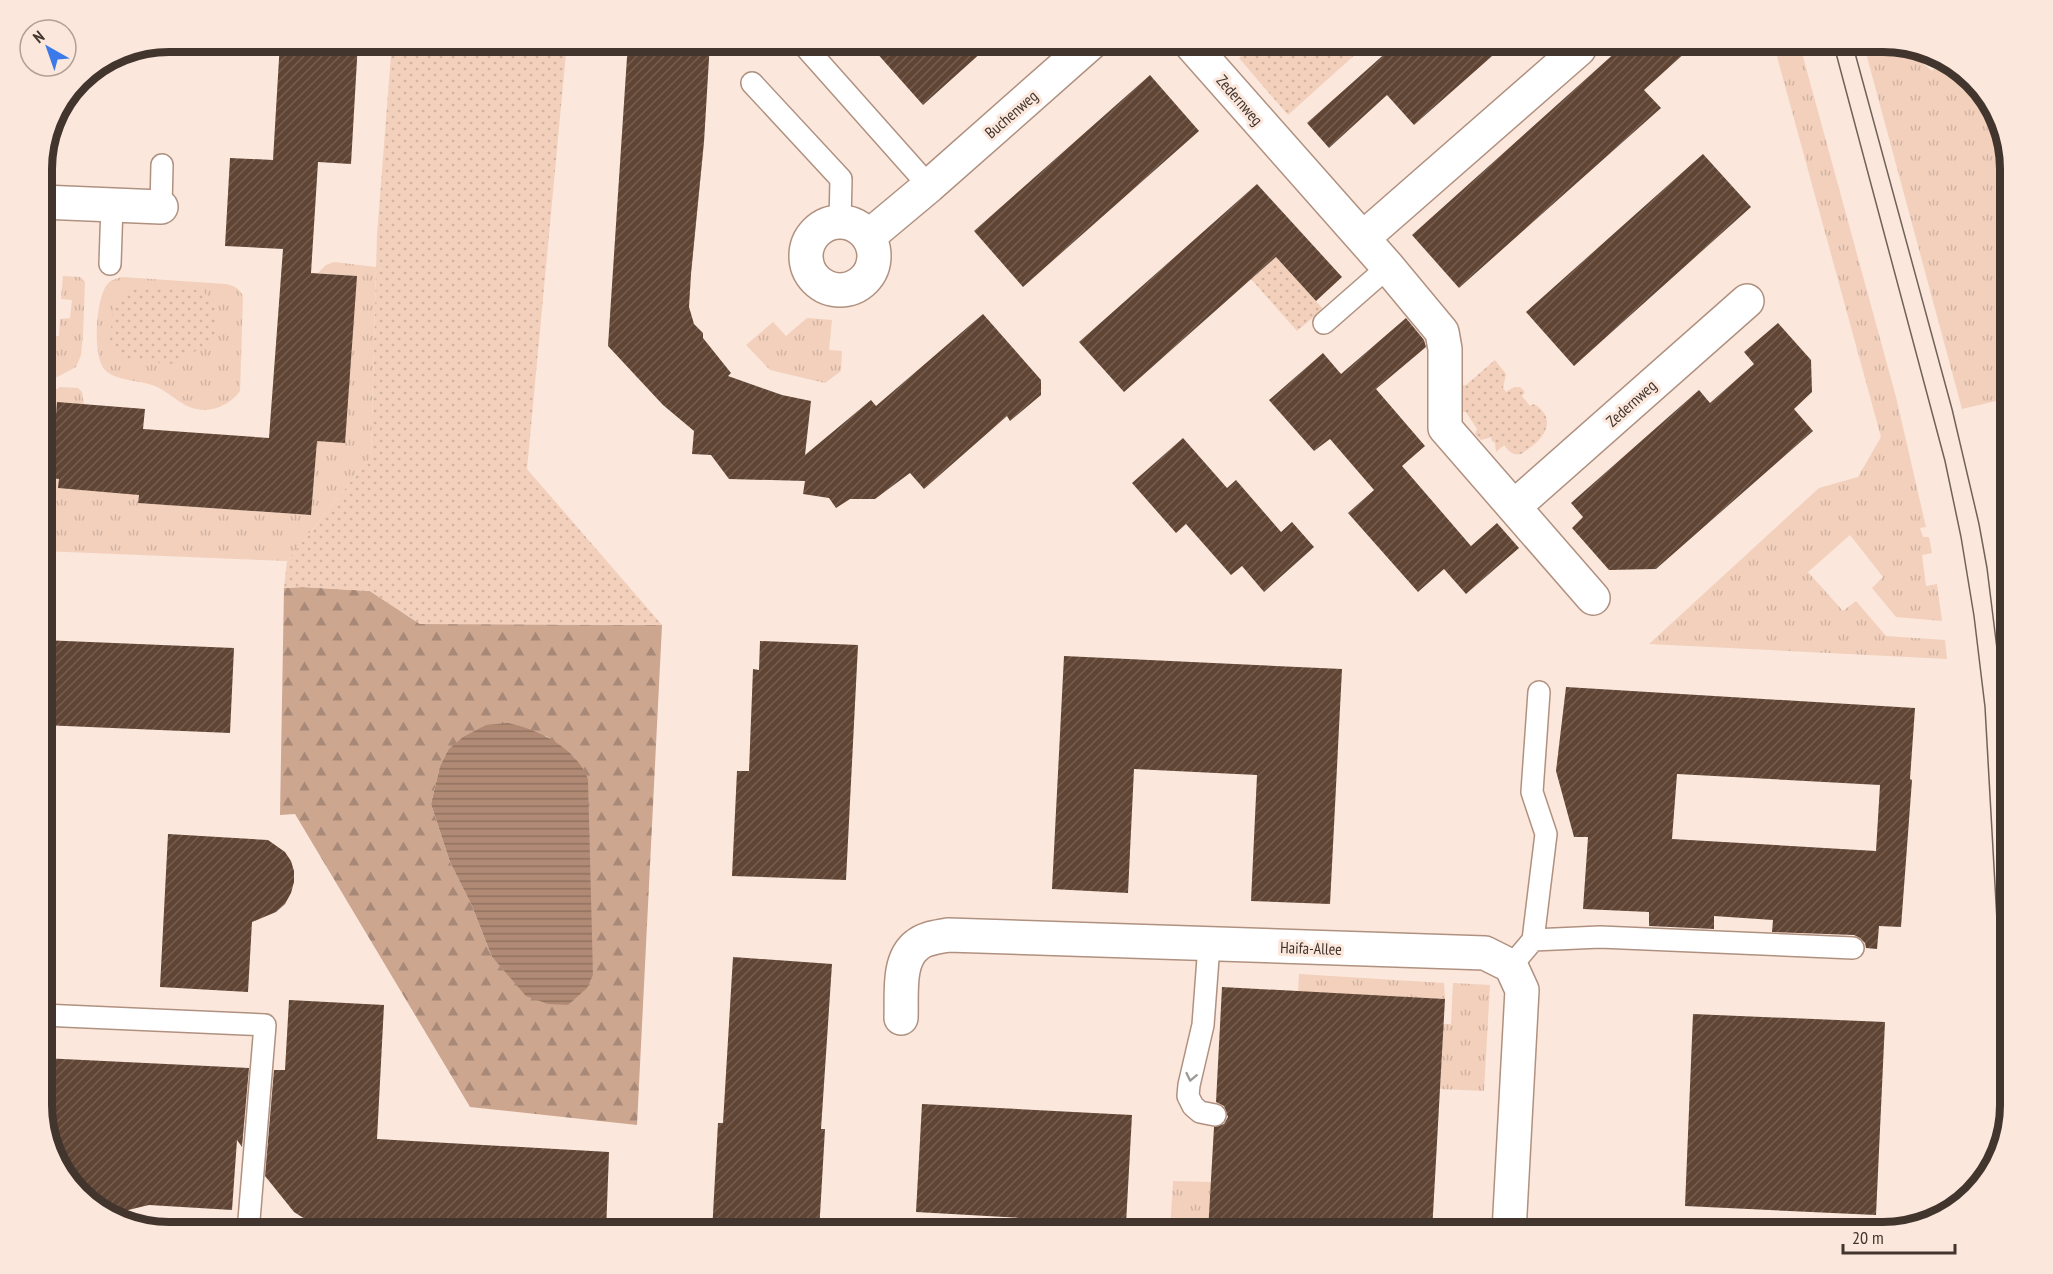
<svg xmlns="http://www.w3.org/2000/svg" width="2053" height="1274" viewBox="0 0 2053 1274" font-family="'PT Sans Narrow',sans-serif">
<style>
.grass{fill:url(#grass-tufts)}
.forest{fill:url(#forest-firs);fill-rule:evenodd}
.park{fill:url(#park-dots)}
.water{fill:url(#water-rules)}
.building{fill:url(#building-hatch);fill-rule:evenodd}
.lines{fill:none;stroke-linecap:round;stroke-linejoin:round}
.service-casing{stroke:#b09180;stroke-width:24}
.minor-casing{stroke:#b09180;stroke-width:36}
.service{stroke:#fff;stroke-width:21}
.minor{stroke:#fff;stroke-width:33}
.tram{stroke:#716259;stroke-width:1.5}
.oneway{stroke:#a09a96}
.labels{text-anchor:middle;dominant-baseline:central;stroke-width:6;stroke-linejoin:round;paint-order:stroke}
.street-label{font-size:16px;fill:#42352d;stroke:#fbe7dc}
.rim{fill:none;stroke:#42352d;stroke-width:8}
</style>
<defs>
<pattern id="grass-tufts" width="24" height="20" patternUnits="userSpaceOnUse" patternTransform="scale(1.5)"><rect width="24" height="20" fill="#f2d0bc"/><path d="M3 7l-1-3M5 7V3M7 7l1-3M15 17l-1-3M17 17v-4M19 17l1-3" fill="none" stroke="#d1b3a2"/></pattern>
<pattern id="forest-firs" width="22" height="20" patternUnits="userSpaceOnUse" patternTransform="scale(1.5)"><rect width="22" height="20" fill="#cda690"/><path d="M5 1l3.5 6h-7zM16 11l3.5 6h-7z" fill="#a88876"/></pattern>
<pattern id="park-dots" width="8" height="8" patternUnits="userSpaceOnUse" patternTransform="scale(1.5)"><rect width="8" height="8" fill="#f2d0bc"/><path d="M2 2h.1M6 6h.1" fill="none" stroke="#d1b3a2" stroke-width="1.8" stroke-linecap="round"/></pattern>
<pattern id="water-rules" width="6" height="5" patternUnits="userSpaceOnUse" patternTransform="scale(1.5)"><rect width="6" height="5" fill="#b08a74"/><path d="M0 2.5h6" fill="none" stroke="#917260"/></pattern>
<pattern id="building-hatch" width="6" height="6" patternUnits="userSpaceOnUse" patternTransform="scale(1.5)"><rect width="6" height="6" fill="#604535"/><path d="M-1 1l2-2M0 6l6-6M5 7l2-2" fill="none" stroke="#745e51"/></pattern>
</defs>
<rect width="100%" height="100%" fill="#fbe7dc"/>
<path class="grass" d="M 1773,42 L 1799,42 L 1896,397 L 1926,527 L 1920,528 L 1923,537 L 1929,537 L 1932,553 L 1922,555 L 1926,586 L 1937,584 L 1942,621 L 1896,617 L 1872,588 L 1883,577 L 1850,535 L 1808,572 L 1843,611 L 1856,601 L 1886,636 L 1945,640 L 1947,659 L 1649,644 L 1819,488 L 1858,477 L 1881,437 Z
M 1863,42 L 1884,42 L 1905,48 L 1932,71 L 1943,58 L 1948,59 L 1994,105 L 2011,161 L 2011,271 L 2000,318 L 1996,401 L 1962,409 Z
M 334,262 L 376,267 L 371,457 L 287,561 L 42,551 L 42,398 L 60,387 L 78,388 L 82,392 L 84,405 L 57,403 L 51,477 L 59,479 L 59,488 L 83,490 L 84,484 L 139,483 L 138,503 L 311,515 L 317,441 L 357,276 L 318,273 L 326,265 Z
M 63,276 L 80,277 L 85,282 L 83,335 L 81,355 L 76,367 L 42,385 L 42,358 L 48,358 L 49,336 L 59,336 L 60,319 L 70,318 L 72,300 L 61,299 Z
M 122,277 L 226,284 C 234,286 239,288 243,296 L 240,391 C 231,404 213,413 196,409 C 180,406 168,390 152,385 C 138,380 116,381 105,370 C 92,357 96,301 106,286 C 110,280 115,279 122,277 Z
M 807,318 L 832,320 L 829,350 L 842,351 L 841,371 L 825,383 L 770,370 L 746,345 L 773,322 L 786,336 Z
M 1299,974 L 1444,983 L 1445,999 L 1298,992 Z
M 1453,983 L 1490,985 L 1484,1091 L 1440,1089 L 1443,1024 L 1451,1024 Z
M 1173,1181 L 1211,1182 L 1208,1232 L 1170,1232 Z"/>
<path class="forest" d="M 303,587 L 370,591 L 420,624 L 662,625 L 637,1125 L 470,1107 L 295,814 L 280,815 L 284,588 ZM 546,736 L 575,758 L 593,975 L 509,976 L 492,957 L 472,906 L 450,862 L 431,804 L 440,766 L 448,750 Z"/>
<path class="park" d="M 392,42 L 567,42 L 527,469 L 662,625 L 420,624 L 370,591 L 303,587 L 284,588 L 287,561 L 371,457 L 377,235 Z
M 1258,42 L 1268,50 L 1277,42 L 1369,42 L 1288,115 L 1239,58 Z
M 1276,257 L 1323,309 L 1297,331 L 1251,279 Z
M 134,287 L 202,290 L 217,307 L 215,339 L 175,364 L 127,360 L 110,341 L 113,304 Z
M 1495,360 L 1506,374 L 1503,388 L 1506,392 L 1512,388 L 1520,387 L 1525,392 L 1522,396 L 1530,406 L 1534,404 C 1557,418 1546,437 1528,449 C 1524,452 1521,456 1515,454 C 1510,453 1507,449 1504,445 L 1496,452 L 1495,443 L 1491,440 L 1492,437 L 1481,440 L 1475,434 L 1477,429 L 1466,412 L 1459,412 L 1457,386 L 1466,385 Z"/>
<path class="water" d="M 508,723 C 540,730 576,748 588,779 L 593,975 L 587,988 L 568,1005 L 548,1004 L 526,996 L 492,957 L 472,906 L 450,862 L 431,804 L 440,766 L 448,750 L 463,737 L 486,725 Z"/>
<path class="building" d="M 280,42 L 358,42 L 351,164 L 318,162 L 311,273 L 357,276 L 345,443 L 317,441 L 311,515 L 138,503 L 139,495 L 58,488 L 59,479 L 51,478 L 57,402 L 145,409 L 143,429 L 269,438 L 283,249 L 225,246 L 230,158 L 273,160 Z
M 628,42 L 710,42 L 704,142 L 691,274 L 689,307 L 694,324 L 703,333 L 703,338 L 731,373 L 728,376 L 782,395 L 811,401 L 805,455 L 871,400 L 876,406 L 983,314 L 1041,380 L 1041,395 L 1010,421 L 1007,416 L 924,489 L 910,473 L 875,499 L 850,499 L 836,508 L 829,498 L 803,494 L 805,481 L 729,479 L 711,455 L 692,454 L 694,431 L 663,405 L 608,346 Z
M 867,42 L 993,42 L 923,105 Z
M 1398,42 L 1508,42 L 1414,125 L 1387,95 L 1329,148 L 1307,123 Z
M 1627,42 L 1697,42 L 1644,90 L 1661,108 L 1459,288 L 1412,235 Z
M 1150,75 L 1199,131 L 1023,287 L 974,231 Z
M 1703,154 L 1751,207 L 1574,366 L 1526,312 Z
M 1257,184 L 1342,277 L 1316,301 L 1276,257 L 1124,392 L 1079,342 Z
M 1406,318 L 1424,340 L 1426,347 L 1376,389 L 1425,446 L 1402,466 L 1471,546 L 1497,523 L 1519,548 L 1466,594 L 1444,569 L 1418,592 L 1348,513 L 1374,490 L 1330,439 L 1314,451 L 1269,400 L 1323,353 L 1341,374 Z
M 1778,323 L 1811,360 L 1812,392 L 1794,409 L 1813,431 L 1656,569 L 1609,570 L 1572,528 L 1583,517 L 1571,503 L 1699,390 L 1710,403 L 1754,364 L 1744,352 Z
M 1183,438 L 1227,488 L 1236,480 L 1281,532 L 1292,522 L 1314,547 L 1264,592 L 1242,566 L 1231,575 L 1186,524 L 1176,533 L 1132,483 Z
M 42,640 L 234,648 L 230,733 L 42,725 Z
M 760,641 L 858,645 L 846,880 L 732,876 L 737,771 L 749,771 L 753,669 L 759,670 Z
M 1064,656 L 1342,669 L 1330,904 L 1251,901 L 1257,775 L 1134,769 L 1128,893 L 1052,889 Z
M 1566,687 L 1915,708 L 1910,779 L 1912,780 L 1901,927 L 1879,926 L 1877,949 L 1866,948 L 1865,943 L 1860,938 L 1854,935 L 1772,932 L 1773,920 L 1714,916 L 1714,929 L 1649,926 L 1649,912 L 1583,909 L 1588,837 L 1574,837 L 1556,771 ZM 1677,774 L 1880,785 L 1876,851 L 1672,839 Z
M 168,834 L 268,840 L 285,852 L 291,861 L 294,871 L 294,882 L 291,893 L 285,904 L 276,912 L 252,922 L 248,992 L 160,987 Z
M 733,957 L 832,964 L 821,1129 L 825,1129 L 819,1232 L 712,1232 L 718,1123 L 723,1123 Z
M 1222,987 L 1445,999 L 1432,1232 L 1208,1232 L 1214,1127 L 1224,1124 L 1228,1117 L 1224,1106 L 1216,1102 Z
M 289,1000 L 384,1005 L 377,1139 L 609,1152 L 606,1232 L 484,1232 L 480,1229 L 322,1222 L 305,1219 L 294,1212 L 265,1176 L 274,1070 L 285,1070 Z
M 1693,1014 L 1885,1022 L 1876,1215 L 1685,1206 Z
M 42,1058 L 249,1068 L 242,1147 L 237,1140 L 232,1210 L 149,1205 L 124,1211 L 113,1217 L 105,1215 L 59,1169 L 42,1113 Z
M 922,1104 L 1132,1115 L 1126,1224 L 916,1212 Z"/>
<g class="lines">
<defs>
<path id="service" d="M 801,42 L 929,186
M 752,83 L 841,179 L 840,222
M 161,207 L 162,165
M 110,264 L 112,205
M 1324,323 L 1388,267
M 1533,940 L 1546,834 L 1532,792 L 1539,692
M 1209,945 L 1203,1025 L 1189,1085 L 1188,1096 L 1193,1106 L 1200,1112 L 1215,1115
M 1511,966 L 1533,940 L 1600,937 L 1853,948
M 42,1015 L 265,1025 L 248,1232"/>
<path id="minor" d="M 1189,42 L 1388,267 L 1442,332 L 1445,349 L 1445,428 L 1593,598
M 42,202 L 161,207
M806 256a34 34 0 1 1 68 0a34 34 0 1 1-68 0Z
M 868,237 L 929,186 L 1092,42
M 1363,238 L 1579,49
M 1515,506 L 1747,301
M 901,1018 C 902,995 897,960 917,945 C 925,938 938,937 948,935 L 1485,953 L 1511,966 L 1522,990 L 1509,1232"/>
</defs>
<use href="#service" class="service-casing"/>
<use href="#minor" class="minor-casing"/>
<use href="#service" class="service"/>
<use href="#minor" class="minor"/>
<path class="tram" d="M 1833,42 L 1945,461 L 1961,537 L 1974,616 L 1985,707 L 2008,1116
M 1852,42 L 1952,409 L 1979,524 L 1987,568 L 2001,681 L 2011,820"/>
</g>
<defs><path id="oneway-chevron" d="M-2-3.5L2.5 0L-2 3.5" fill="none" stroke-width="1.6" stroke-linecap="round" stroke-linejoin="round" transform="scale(1.5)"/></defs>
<use class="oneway" href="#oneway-chevron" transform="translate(1191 1077) rotate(102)"/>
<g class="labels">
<g class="street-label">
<text transform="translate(1240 100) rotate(49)">Zedernweg</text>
<text transform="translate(1011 114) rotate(-41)">Buchenweg</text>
<text transform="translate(1631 403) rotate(-42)">Zedernweg</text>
<text transform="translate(1311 948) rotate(2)">Haifa-Allee</text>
</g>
</g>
<path d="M0 0H2053V1274H0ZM169 52H1883A117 117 0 0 1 2000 169V1105A117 117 0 0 1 1883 1222H169A117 117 0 0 1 52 1105V169A117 117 0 0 1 169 52Z" fill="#fbe7dc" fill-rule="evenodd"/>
<path class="rim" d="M169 52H1883A117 117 0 0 1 2000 169V1105A117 117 0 0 1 1883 1222H169A117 117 0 0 1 52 1105V169A117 117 0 0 1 169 52Z"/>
<g transform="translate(48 48) rotate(320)"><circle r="28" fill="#fbe7dc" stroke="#b1a096" stroke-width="1.5"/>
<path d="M0-4.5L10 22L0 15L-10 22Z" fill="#3c7ae9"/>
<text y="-9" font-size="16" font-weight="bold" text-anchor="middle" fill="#42352d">N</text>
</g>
<path d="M1843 1244v9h112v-9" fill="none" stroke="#42352d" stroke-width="3"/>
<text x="1852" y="1244" font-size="18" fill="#42352d" stroke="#fbe7dc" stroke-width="4.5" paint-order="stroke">20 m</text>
</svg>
